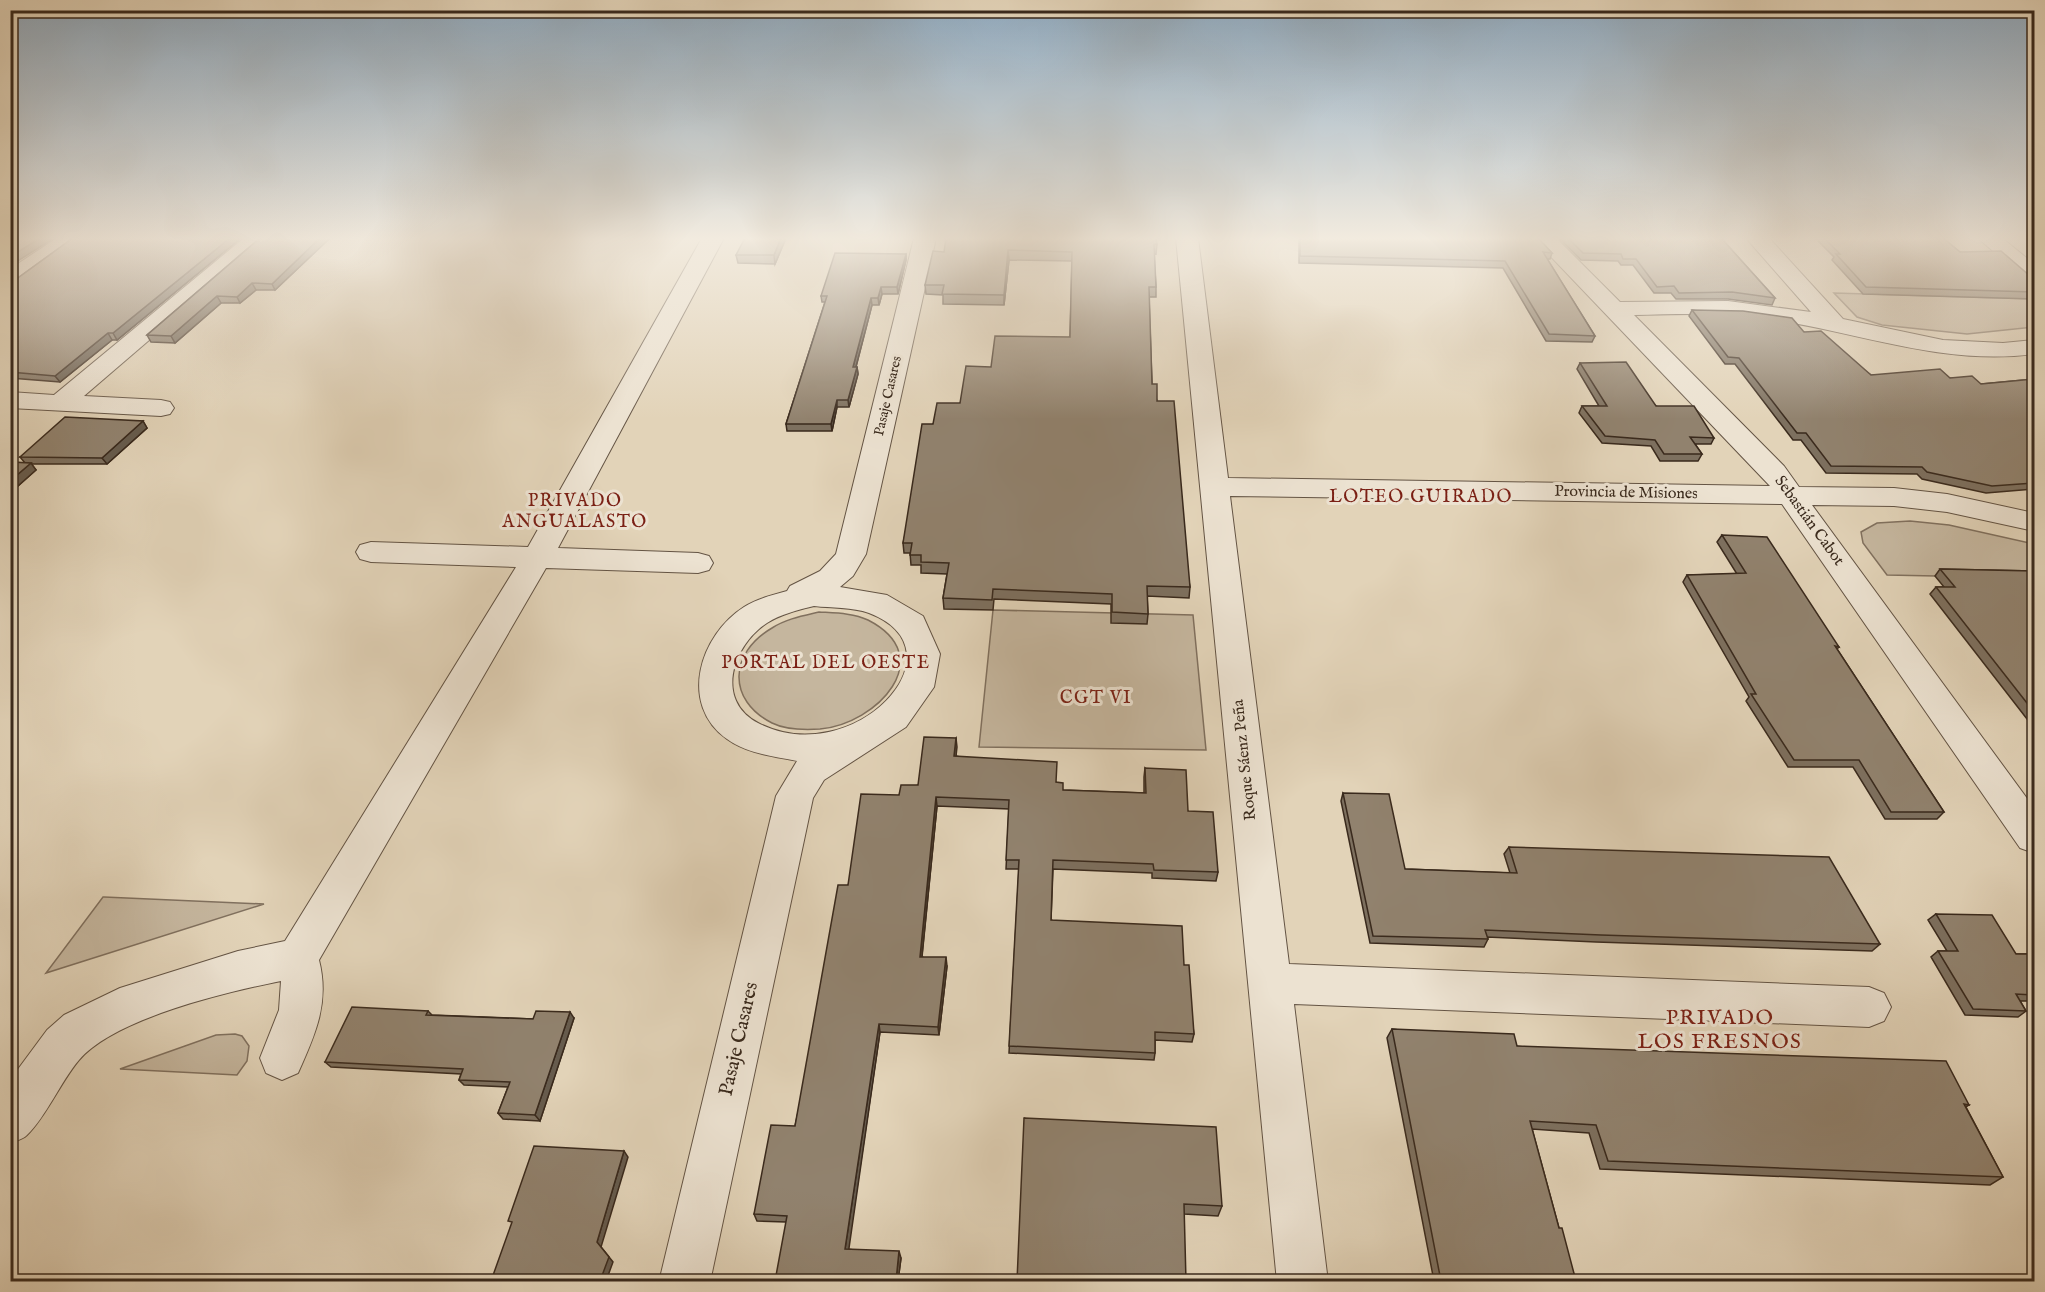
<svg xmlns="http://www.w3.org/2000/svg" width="2045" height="1292" viewBox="0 0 2045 1292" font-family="'IM FELL English',serif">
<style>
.green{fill:#c5b69e;stroke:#80705e;stroke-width:1.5}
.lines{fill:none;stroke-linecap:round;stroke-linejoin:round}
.minor-casing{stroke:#645444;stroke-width:2}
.minor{fill:#ece2d1;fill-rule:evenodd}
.wall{fill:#7d705f;stroke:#3a2a1d;stroke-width:1.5}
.shaded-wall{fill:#665b4d;stroke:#3a2a1d;stroke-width:1.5}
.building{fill:#91826e;stroke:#3a2a1d;stroke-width:1.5}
.labels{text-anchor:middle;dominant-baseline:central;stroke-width:6;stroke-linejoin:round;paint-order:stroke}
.far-street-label{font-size:14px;fill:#3a2a1d;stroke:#ece2d1}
.street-label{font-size:16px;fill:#3a2a1d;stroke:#ece2d1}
.neighbourhood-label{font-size:18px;letter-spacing:1.5px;fill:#7a1f14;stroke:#ece2d1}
.near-street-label{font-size:20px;fill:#3a2a1d;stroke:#ece2d1}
.near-neighbourhood-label{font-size:21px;letter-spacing:1.5px;fill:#7a1f14;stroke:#ece2d1}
</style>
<rect width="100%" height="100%" fill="#e2d3b8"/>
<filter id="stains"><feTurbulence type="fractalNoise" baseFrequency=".00333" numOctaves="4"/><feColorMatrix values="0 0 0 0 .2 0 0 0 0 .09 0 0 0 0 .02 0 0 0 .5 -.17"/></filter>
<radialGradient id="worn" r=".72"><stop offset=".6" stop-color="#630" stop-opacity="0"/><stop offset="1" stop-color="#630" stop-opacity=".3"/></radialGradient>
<path class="green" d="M 1834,293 L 2034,299 L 2034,327 L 1967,334 L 1882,325 L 1857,317 Z
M 1910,521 L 1949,525 L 2034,544 L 2034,578 L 1887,575 L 1863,543 L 1861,532 L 1877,523 Z
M 993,610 L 1193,615 L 1206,750 L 979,747 Z
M 819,612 C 835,613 853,613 868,620 C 940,657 877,724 820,729 C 804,730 786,730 772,723 C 727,700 729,653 772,628 C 786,619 802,616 819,612 Z
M 103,897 L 104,897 L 264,904 L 46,973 Z
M 235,1034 L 242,1036 L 249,1046 L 247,1061 L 237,1075 L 120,1069 L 216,1035 Z"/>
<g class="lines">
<defs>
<path id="minor" d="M 57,238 L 82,238 L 18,285 L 10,287 L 10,269 Z
M 244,238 L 268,238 L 84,396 L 161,400 L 170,402 L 174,408 L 170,414 L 161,416 L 10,408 L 10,392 L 54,395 Z
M 702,238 L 724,238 L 558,548 L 698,553 L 709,556 L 713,563 L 709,570 L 698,573 L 546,568 L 319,960 C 330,1003 315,1035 298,1073 L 282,1080 L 266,1073 L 260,1058 L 279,1010 L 281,981 C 227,992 115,1018 79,1060 C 61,1081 46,1117 27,1135 C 23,1139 16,1141 10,1143 L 10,1080 L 47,1030 L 64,1015 L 120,988 L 238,951 L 285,941 L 516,567 L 371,562 L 360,559 L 356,552 L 360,545 L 371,542 L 528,547 Z
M 914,238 L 936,238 L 866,554 L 853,576 L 840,587 L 887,595 L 923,616 L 940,654 L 934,687 L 906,727 L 824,780 L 813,798 L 710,1282 L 659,1282 L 776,796 L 797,761 C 773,756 748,754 727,739 C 678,704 700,635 744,607 C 757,599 772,595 787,591 L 790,586 L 820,571 L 836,554 ZM 814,606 C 831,608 853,607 869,613 C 968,651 853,772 758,723 C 714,700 733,645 767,623 C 781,614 798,610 814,606 Z
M 1176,238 L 1198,238 L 1228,478 L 1770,486 L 1533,238 L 1556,238 L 1620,302 L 1728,301 L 1811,312 L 1746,238 L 1769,238 L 1843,319 L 1943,340 L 2003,343 L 2034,340 L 2034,354 C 1944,366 1862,333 1775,320 C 1728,312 1680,314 1634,315 L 1784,466 L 1799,487 L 1894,488 L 1947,494 L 2034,513 L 2034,531 L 1947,512 L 1894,506 L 1812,505 L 2034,808 L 2034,853 L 2020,848 L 1782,504 L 1230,496 L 1289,964 L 1869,987 L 1884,993 L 1891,1007 L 1884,1021 L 1869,1027 L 1294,1004 L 1328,1282 L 1277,1282 Z
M 1978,238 L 2002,238 L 2034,264 L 2034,282 L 2026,280 Z"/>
</defs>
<use href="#minor" class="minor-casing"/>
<use href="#minor" class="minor"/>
</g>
<path class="wall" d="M 73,238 L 241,238 L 117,340 L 112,340 L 60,382 L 10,378 L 10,281 L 15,280 Z
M 260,238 L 330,238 L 275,290 L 256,290 L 240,303 L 221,303 L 175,343 L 151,342 L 147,335 Z
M 786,238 L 775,264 L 738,263 L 736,255 Z
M 1299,238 L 1538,238 L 1552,253 L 1550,259 L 1547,259 L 1595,336 L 1592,342 L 1546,341 L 1503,268 L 1299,263 Z
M 1559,238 L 1721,238 L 1775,298 L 1772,305 L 1728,299 L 1676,299 L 1671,293 L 1654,293 L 1633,265 L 1621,265 L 1618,261 L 1581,260 Z
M 1815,238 L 1943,238 L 1960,252 L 2034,277 L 2034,299 L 1863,294 L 1832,260 L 1834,257 Z
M 1157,244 L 1156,254 L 1154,253 L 1156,287 L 1156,297 L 1149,297 L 1152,384 L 1157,401 L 1190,587 L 1189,598 L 1147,596 L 1148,614 L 1147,624 L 1111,623 L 1111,604 L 994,599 L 993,610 L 944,609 L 943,598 L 947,574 L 921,573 L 921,565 L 911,565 L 910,553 L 904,553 L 903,543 L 933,424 L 960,403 L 991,367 L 1070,337 L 1072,261 L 1009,260 L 1004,305 L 943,304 L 943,295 L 926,294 L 925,285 L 944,252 Z
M 2033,251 L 2034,251 L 2034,262 L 2029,257 Z
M 906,254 L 906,260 L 898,294 L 882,294 L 879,305 L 872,305 L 856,367 L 857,367 L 858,374 L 849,407 L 837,407 L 832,431 L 787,431 L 786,424 L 825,302 L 822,302 L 821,296 Z
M 1692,310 L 1804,332 L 1871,375 L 1950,378 L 1981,384 L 2034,379 L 2034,489 L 1986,493 L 1922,479 L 1917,474 L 1826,473 L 1801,440 L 1793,440 L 1735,364 L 1725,364 L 1689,316 Z
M 1580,363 L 1656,406 L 1714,438 L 1711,444 L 1695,444 L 1702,454 L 1698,461 L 1660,461 L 1651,446 L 1602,443 L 1579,413 L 1582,406 L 1599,406 L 1577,369 Z
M 143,421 L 147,428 L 107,464 L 31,464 L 36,470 L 10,493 L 10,462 L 25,463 L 20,457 Z
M 1722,535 L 1839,647 L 1837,649 L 1944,812 L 1937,819 L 1885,819 L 1853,767 L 1788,767 L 1746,701 L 1749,697 L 1683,582 L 1687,575 L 1737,574 L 1717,542 Z
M 1940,569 L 2034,571 L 2034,728 L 1930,594 L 1936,587 L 1944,587 L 1935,576 Z
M 956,738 L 956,756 L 1056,782 L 1063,790 L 1144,793 L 1144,777 L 1145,768 L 1188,811 L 1218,872 L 1216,881 L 1152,878 L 1152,873 L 1053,869 L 1051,920 L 1184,965 L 1194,1034 L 1192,1042 L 1155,1040 L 1155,1053 L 1154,1060 L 1009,1053 L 1019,869 L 1006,869 L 1009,809 L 937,806 L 922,957 L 947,966 L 939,1035 L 880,1032 L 848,1249 L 901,1258 L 898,1281 L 786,1222 L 757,1221 L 754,1214 L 795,1126 L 848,885 L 899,795 L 918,785 Z
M 1343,793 L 1405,869 L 1510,873 L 1504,854 L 1509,847 L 1880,944 L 1872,951 L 1596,942 L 1487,937 L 1488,939 L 1484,947 L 1370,943 L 1341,801 Z
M 1936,914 L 2016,954 L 2034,954 L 2034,1001 L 2020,1001 L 2026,1011 L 2018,1017 L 1965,1015 L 1931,957 L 1938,951 L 1947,951 L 1928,920 Z
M 428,1011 L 432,1015 L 533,1019 L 574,1018 L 540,1121 L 503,1119 L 498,1113 L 508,1087 L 464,1085 L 459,1080 L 461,1074 L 331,1067 L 325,1062 Z
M 1392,1029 L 1517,1046 L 1969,1105 L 1966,1107 L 2003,1177 L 1990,1185 L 1600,1169 L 1589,1133 L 1532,1129 L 1559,1228 L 1576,1281 L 1434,1281 L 1387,1038 Z
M 1024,1118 L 1222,1206 L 1218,1216 L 1184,1214 Z"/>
<path class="shaded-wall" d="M 40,238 L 54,238 L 10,266 L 10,257 Z
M 230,238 L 241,238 L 117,340 L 113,333 Z
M 320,238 L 330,238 L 275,290 L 272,284 Z
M 781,238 L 786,238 L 775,264 L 774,255 Z
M 1008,250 L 1009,260 L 1004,305 L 1004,295 Z
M 906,254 L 906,260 L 898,294 L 897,287 Z
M 252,283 L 256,290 L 240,303 L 237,297 Z
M 881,287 L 882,294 L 879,305 L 878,298 Z
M 217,296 L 221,303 L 175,343 L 171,336 Z
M 871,298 L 872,305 L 854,374 L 853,367 Z
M 108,333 L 112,340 L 60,382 L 55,376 Z
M 857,367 L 858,374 L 849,407 L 848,400 Z
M 837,400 L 837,407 L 832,431 L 831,424 Z
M 143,421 L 147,428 L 107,464 L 102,458 Z
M 31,463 L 36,470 L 10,493 L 10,481 Z
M 956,738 L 957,747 L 955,765 L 954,756 Z
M 936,797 L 937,806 L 921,965 L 920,957 Z
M 946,957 L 947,966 L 939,1035 L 938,1027 Z
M 570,1012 L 574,1018 L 540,1121 L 535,1115 Z
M 879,1024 L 880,1032 L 848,1255 L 845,1249 Z
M 624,1151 L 628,1157 L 601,1247 L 613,1262 L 606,1281 L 600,1281 L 597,1242 Z
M 899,1251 L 901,1258 L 898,1281 L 896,1281 Z"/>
<path class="building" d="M 10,238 L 40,238 L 10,257 Z
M 73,238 L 230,238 L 113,333 L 108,333 L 55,376 L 10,372 L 10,281 L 15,280 Z
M 260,238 L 320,238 L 272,284 L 252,283 L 237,297 L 217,296 L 171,336 L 147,335 Z
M 745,238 L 781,238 L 774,255 L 736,255 Z
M 946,238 L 1156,238 L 1157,244 L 1154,244 L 1156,287 L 1149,287 L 1152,384 L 1157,384 L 1157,401 L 1174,401 L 1190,587 L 1147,586 L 1148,614 L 1112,612 L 1112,594 L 993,589 L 992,600 L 943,598 L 949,563 L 921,562 L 921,555 L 910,555 L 912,543 L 903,543 L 922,424 L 933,424 L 937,403 L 960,403 L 966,366 L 991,367 L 995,336 L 1070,337 L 1072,252 L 1008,250 L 1004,295 L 942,294 L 944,285 L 925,285 L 933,251 L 944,252 Z
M 1300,238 L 1538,238 L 1552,253 L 1543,252 L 1595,336 L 1549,334 L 1505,261 L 1300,256 Z
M 1568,238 L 1721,238 L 1775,298 L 1732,292 L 1679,293 L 1674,286 L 1657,287 L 1636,259 L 1623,259 L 1621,254 L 1583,253 Z
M 1824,238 L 1943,238 L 1960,252 L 2001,251 L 2029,275 L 2034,277 L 2034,292 L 1866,287 L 1836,254 L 1840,254 Z
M 835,253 L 906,254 L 897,287 L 881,287 L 878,298 L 871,298 L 853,367 L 857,367 L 848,400 L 837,400 L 831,424 L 786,424 L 827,296 L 821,296 Z
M 1692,310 L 1743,311 L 1792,318 L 1804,332 L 1821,331 L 1871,375 L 1940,369 L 1950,378 L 1972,376 L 1981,384 L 2034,379 L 2034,483 L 1992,486 L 1927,472 L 1922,467 L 1831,466 L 1806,433 L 1797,433 L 1739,358 L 1728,357 Z
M 1626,362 L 1656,406 L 1694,406 L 1714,438 L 1690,437 L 1702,454 L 1664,454 L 1655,440 L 1605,436 L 1582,406 L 1607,406 L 1580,363 Z
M 65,417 L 143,421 L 102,458 L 20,457 Z
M 10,462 L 31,463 L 10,481 Z
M 1722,535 L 1767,537 L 1839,647 L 1835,646 L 1944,812 L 1891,812 L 1859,760 L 1794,760 L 1751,694 L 1756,694 L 1687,575 L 1746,573 Z
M 1940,569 L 2034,571 L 2034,712 L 1936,587 L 1955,587 Z
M 924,737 L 956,738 L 954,756 L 1057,762 L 1056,782 L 1063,783 L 1063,790 L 1146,793 L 1145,768 L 1186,770 L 1188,811 L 1213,812 L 1218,872 L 1154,870 L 1153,864 L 1053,860 L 1051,920 L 1182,926 L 1184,965 L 1189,965 L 1194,1034 L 1155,1032 L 1155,1053 L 1009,1046 L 1019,860 L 1006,860 L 1009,800 L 936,797 L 920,957 L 946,957 L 938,1027 L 879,1024 L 845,1249 L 899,1251 L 896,1281 L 775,1281 L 787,1216 L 754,1214 L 771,1125 L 795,1126 L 838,885 L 848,885 L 861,794 L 899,795 L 901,785 L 918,785 Z
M 1343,793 L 1389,794 L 1405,869 L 1517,873 L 1509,847 L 1829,857 L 1880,944 L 1601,935 L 1485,930 L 1488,939 L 1373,936 Z
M 1936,914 L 1992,915 L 2016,954 L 2034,954 L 2034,995 L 2016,994 L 2026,1011 L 1973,1009 L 1938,951 L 1958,951 Z
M 352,1007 L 428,1011 L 426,1015 L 533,1019 L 536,1011 L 570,1012 L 535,1115 L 498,1113 L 510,1082 L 459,1080 L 463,1069 L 325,1062 Z
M 1392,1029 L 1514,1034 L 1517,1046 L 1946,1061 L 1969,1105 L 1964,1104 L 2003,1177 L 1608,1161 L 1596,1125 L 1530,1121 L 1559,1228 L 1562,1228 L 1576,1281 L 1441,1281 Z
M 1024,1118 L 1216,1127 L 1222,1206 L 1184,1204 L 1186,1281 L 1017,1281 Z
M 534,1146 L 624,1151 L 597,1242 L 609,1257 L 600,1281 L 491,1281 L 512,1222 L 508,1221 Z"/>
<linearGradient id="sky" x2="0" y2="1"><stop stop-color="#8faac0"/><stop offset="0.57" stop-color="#f2ebdf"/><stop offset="1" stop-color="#f2ebdf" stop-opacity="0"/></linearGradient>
<rect width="2045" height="419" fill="url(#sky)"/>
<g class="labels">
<g class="far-street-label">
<text transform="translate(888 396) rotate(-77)">Pasaje Casares</text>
</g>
<g class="street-label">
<text transform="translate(1626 493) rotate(1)">Provincia de Misiones</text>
<text transform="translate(1809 521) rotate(54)">Sebastián Cabot</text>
<text transform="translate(1245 760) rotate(-96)">Roque Sáenz Peña</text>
</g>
<g class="neighbourhood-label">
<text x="1421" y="497">LOTEO GUIRADO</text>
<text x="575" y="501">PRIVADO<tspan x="575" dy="21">ANGUALASTO</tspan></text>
<text x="826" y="663">PORTAL DEL OESTE</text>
<text x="1096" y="698">CGT VI</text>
</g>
<g class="near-street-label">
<text transform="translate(739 1039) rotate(-77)">Pasaje Casares</text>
</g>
<g class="near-neighbourhood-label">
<text x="1720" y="1018">PRIVADO<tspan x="1720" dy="24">LOS FRESNOS</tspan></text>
</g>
</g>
<rect width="2045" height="1292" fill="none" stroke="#e2d3b8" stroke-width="36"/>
<rect x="12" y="12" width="2021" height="1268" fill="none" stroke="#3a2a1d" stroke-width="3"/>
<rect x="18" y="18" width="2009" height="1256" fill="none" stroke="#3a2a1d" stroke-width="1.5"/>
<rect width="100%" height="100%" filter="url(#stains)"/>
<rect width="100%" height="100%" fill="url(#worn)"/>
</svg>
